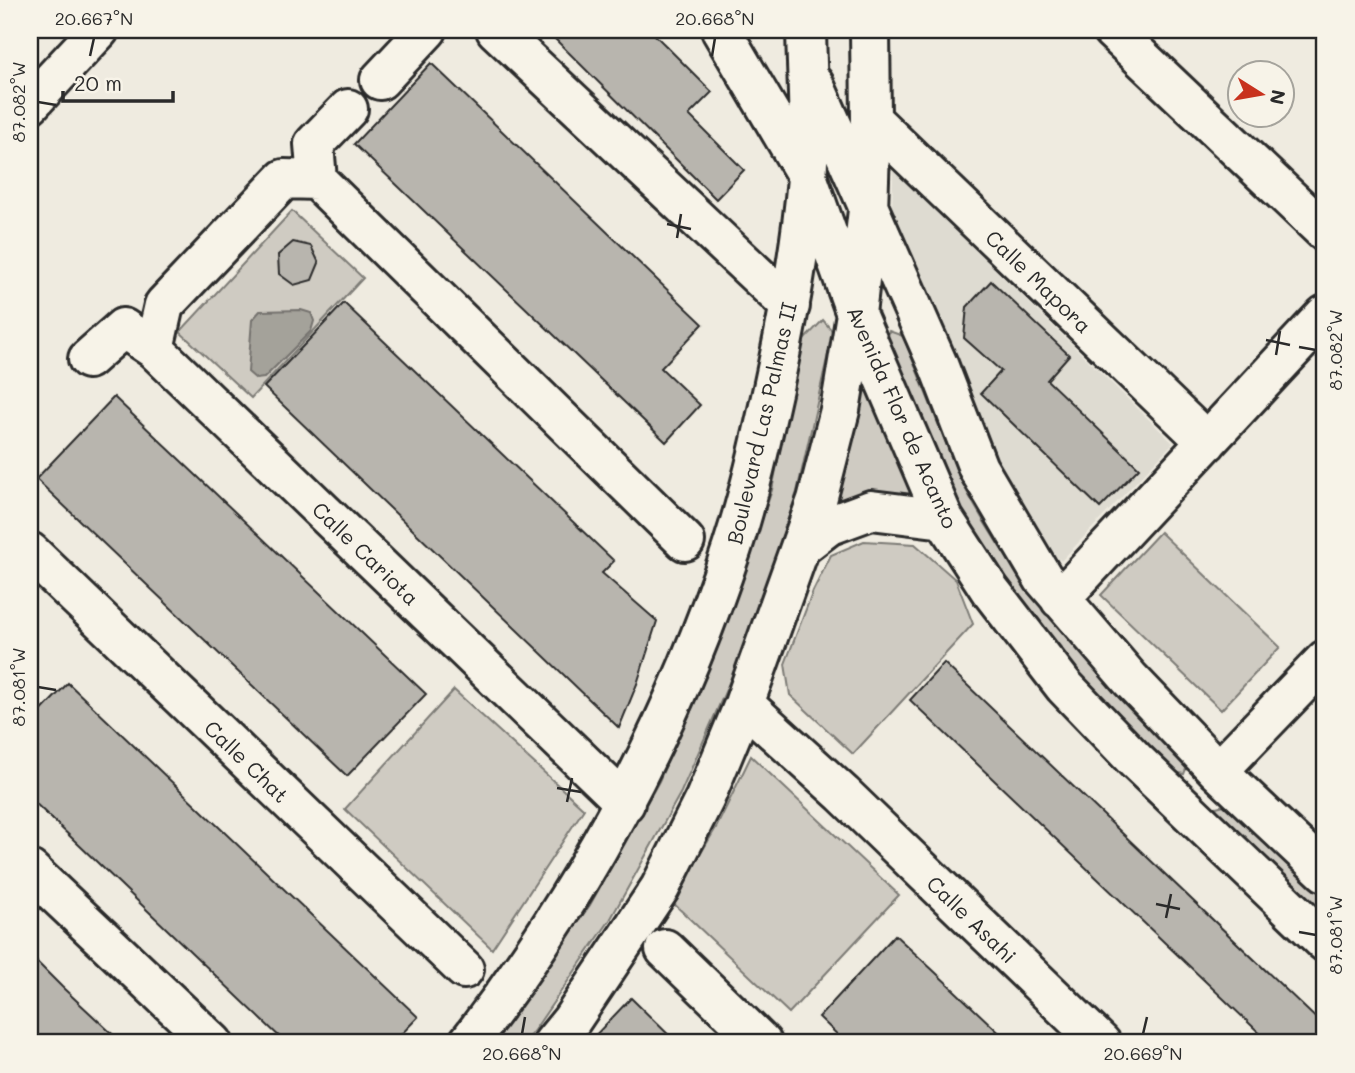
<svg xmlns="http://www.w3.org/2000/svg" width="1355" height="1073" viewBox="0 0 1355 1073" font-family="Mali,sans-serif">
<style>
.built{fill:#dedbd1}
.green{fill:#cfcbc2;stroke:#7d7b76;stroke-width:2}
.water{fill:#a4a29a;stroke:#74726e;stroke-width:2}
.building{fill:#b8b5ae;stroke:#2b2b2b;stroke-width:2}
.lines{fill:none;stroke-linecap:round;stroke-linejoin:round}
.minor-casing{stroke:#2b2b2b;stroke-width:44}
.minor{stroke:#f7f3e8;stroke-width:38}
.ticks{fill:none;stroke:#2b2b2b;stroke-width:2.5}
.labels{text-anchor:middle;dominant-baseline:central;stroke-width:7;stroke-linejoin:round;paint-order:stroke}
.street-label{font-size:21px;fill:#2b2b2b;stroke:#f7f3e8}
.neatline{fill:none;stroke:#2b2b2b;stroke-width:2.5}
.ticks-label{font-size:18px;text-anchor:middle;fill:#2b2b2b}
</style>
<rect width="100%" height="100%" fill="#efebe0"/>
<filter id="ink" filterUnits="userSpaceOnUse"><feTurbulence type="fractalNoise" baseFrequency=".0143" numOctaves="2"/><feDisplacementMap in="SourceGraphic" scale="14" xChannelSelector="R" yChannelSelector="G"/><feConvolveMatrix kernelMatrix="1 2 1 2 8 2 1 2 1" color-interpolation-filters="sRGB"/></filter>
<g filter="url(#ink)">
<path class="built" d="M 893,170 L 1173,443 L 1061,561 L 1034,535 L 991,452 L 892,213 Z"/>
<path class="green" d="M 292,211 L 363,278 L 251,398 L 180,332 Z
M 823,320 L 833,332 L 797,492 L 747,642 L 681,792 L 610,920 L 535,1029 L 524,1043 L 491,1043 L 590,905 L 659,781 L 723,634 L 772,490 L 801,343 Z
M 889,331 L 903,336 C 918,373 932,409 947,446 C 953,460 958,476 966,490 C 1022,593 1100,684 1189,761 L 1184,774 L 1169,771 L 1073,671 L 995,571 L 949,491 L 887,343 Z
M 860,385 L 872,398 L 914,501 L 831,508 Z
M 1160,532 L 1280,647 L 1221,710 L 1101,595 Z
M 864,541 L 915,544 L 956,580 L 973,624 L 853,754 L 790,695 L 785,664 L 813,591 L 831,555 Z
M 454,690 L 584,809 L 492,949 L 345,809 Z
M 751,756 L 899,895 L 789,1013 L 672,902 L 717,826 Z
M 1228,804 L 1325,898 L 1325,920 L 1219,817 L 1216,807 Z"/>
<path class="water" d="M 301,310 L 311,313 L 314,321 L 311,331 L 264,378 L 256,379 L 248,372 L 252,320 L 260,311 Z"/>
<path class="building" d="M 546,30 L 650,30 L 712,92 L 689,115 L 744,170 L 716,199 Z
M 431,63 L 703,324 L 661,368 L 700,405 L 666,442 L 354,144 Z
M 293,242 L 311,246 L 319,263 L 312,280 L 294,285 L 279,274 L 278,255 Z
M 991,281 L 1069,355 L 1047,380 L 1139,468 L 1100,508 L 981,393 L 1001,371 L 964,338 L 967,307 Z
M 344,303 L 614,561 L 602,573 L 657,621 L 637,684 L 619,728 L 264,387 Z
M 114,397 L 426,694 L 347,776 L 36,479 Z
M 944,663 L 1325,1027 L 1325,1043 L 1270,1043 L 910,700 Z
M 68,683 L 418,1017 L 393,1043 L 286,1043 L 30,798 L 30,723 Z
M 895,935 L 935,972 L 1010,1043 L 846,1043 L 819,1017 Z
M 30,955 L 62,987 L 122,1043 L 30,1043 Z
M 631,998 L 677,1043 L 588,1043 Z"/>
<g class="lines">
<defs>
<path id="minor" d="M 496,30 L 790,306
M 721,30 L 807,176 L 856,314 L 944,519 L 990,590 L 1064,686 L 1136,761 L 1325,942
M 1112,30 L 1325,232
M 380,80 L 427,30
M 814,84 L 939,367 L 978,468 L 1043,578 L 1130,679 L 1218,771 L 1325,872
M 30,104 L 99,30
M 871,119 L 1207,442
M 317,180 L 685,541
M 154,349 L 625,803
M 88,359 L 123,328 L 154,349 L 164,305 L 284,179 L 317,180 L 314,144 L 348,109
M 802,546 L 828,526 L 871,510 L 944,519
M 30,552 L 464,969
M 1060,599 L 1325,315
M 744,704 L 843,794 L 1101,1043
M 1218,771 L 1325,660
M 30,870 L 213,1043
M 665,949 L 762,1043
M 468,1043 C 583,894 673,726 732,548 C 749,496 761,442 773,388 C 788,319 801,248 807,178 C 811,129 807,79 806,30
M 553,1043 L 571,1021 L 660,888 L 705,798 L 744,704 L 817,500 L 840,410 L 856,314 L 868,210 L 871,119 L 870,30"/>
</defs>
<use href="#minor" class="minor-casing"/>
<use href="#minor" class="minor"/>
</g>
</g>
<path class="ticks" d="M 90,56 L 94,38M 712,56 L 715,38M 38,102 L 56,105M 667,224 L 691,229M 677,238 L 681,214M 1266,340 L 1290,345M 1299,347 L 1316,350M 1276,355 L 1280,331M 38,687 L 56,690M 557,788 L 581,792M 567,802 L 572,778M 1156,904 L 1180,909M 1166,918 L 1171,894M 1299,932 L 1316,935M 522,1034 L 525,1017M 1143,1034 L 1147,1017"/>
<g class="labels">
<g class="street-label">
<text transform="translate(1039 281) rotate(44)">Calle Mapora</text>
<text transform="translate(903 417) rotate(66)">Avenida Flor de Acanto</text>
<text transform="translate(761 423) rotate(-77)">Boulevard Las Palmas II</text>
<text transform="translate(366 553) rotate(44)">Calle Cariota</text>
<text transform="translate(247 761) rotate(44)">Calle Chat</text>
<text transform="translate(972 919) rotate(44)">Calle Asahi</text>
</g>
</g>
<rect width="1355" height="1073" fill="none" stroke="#f7f3e8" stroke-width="77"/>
<g transform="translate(1261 94) rotate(101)"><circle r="33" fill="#f7f3e8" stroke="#a5a39c" stroke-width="2"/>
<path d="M0-5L12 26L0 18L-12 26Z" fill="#c8321e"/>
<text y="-10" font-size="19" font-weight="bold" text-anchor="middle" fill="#2b2b2b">N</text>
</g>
<path d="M63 91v10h110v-10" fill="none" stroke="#2b2b2b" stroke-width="3.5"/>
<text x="74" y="91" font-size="21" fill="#2b2b2b" stroke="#f7f3e8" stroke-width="5" paint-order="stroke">20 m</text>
<rect x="38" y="38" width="1278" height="996" class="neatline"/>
<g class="ticks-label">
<text x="94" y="25">20.667°N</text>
<text x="715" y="25">20.668°N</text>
<text transform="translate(19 102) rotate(-90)" y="6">87.082°W</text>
<text transform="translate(1336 350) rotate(-90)" y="6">87.082°W</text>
<text transform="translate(19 687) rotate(-90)" y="6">87.081°W</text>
<text transform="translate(1336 935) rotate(-90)" y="6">87.081°W</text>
<text x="522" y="1060">20.668°N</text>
<text x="1143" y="1060">20.669°N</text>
</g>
</svg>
